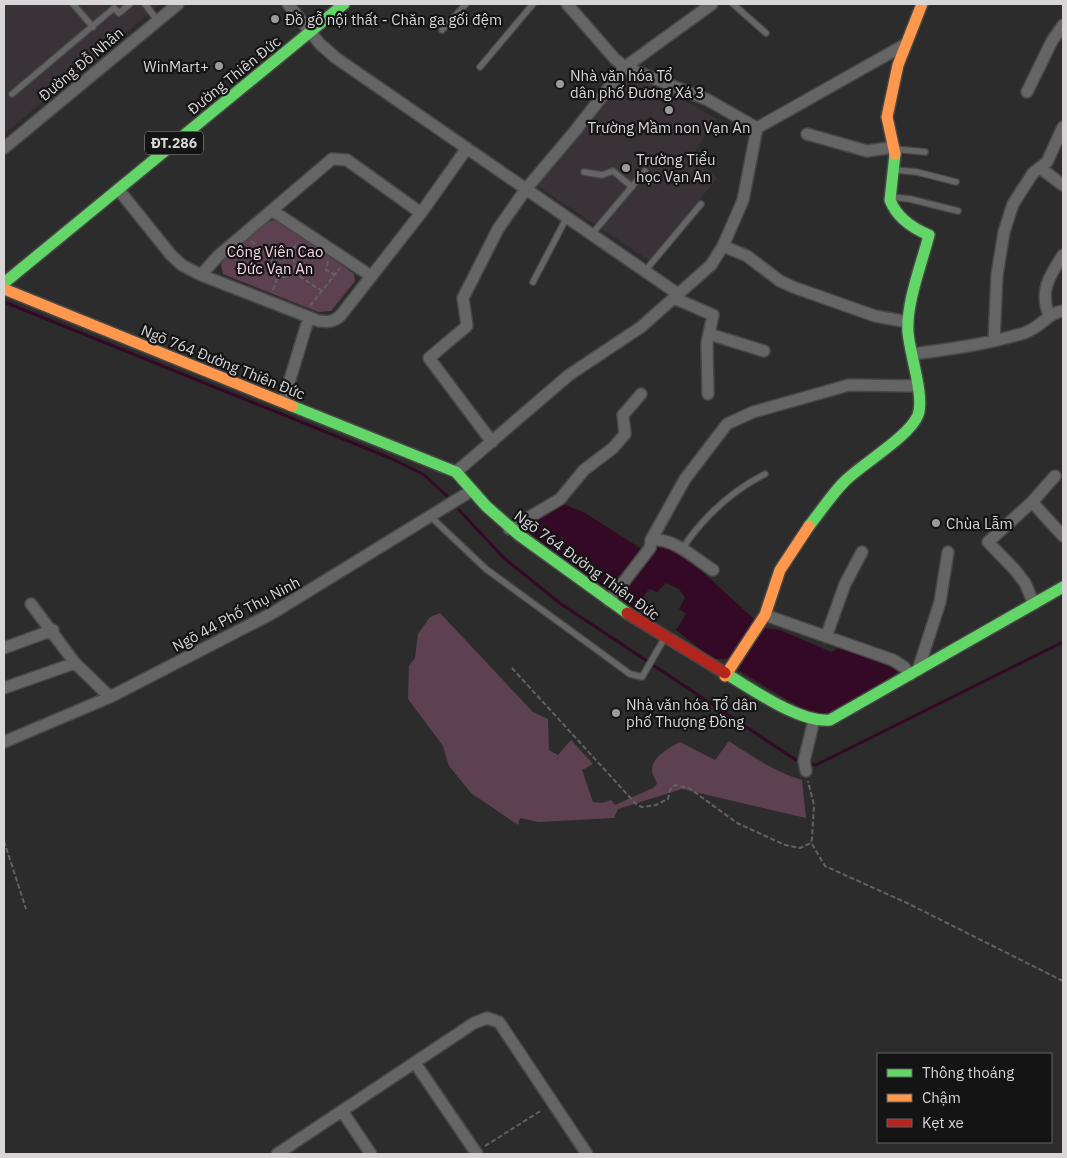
<svg xmlns="http://www.w3.org/2000/svg" width="1067" height="1158" viewBox="0 0 1067 1158" font-family="'IBM Plex Sans',sans-serif">
<style>
.built{fill:#393236}
.green{fill:#5e4151}
.water{fill:#330925}
.lines{fill:none;stroke-linecap:round;stroke-linejoin:round}
.stream{stroke:#330925;stroke-width:3}
.lane-casing{stroke:#484747;stroke-width:8}
.street-casing{stroke:#484747;stroke-width:14}
.fast-casing{stroke:#484747;stroke-width:14}
.slow-casing{stroke:#484747;stroke-width:14}
.jam-casing{stroke:#484747;stroke-width:14}
.path{stroke:#626262;stroke-width:2;stroke-dasharray:5 2.5;stroke-linecap:butt}
.lane{stroke:#666565;stroke-width:5.5}
.street{stroke:#666565;stroke-width:11}
.fast{stroke:#63d668;stroke-width:11}
.slow{stroke:#ff974d;stroke-width:11}
.jam{stroke:#b3261e;stroke-width:11}
.poi-dot{fill:#9c9a9b;stroke:#151414;stroke-width:2}
.labels{text-anchor:middle;dominant-baseline:central;stroke-width:4.5;stroke-linejoin:round;paint-order:stroke}
.shield{fill:#151414;stroke:#9e9c9c;stroke-width:1}
.shield-label{font-size:14px;font-weight:bold;fill:#d8d6d7}
.poi-label{font-size:15px;fill:#d8d6d7;stroke:#151414;text-anchor:start}
.street-label{font-size:15px;fill:#d8d6d7;stroke:#151414}
.park-label{font-size:15px;fill:#f7d5e7;stroke:#151414}
</style>
<rect width="100%" height="100%" fill="#2c2c2c"/>
<path class="built" d="M 4,4 L 160,4 L 4,134 Z
M 625,71 L 637,74 L 717,119 L 691,157 L 717,178 L 650,261 L 534,184 Z"/>
<path class="green" d="M 273,220 L 283,223 L 354,274 L 355,281 L 331,311 L 318,312 L 223,274 L 221,265 L 223,258 L 262,225 Z
M 440,613 L 533,712 L 548,719 L 549,750 L 558,755 L 571,740 L 593,764 L 582,770 L 593,802 L 602,803 L 611,800 L 615,805 L 653,788 L 657,784 C 656,780 653,776 652,772 C 650,758 670,747 680,742 L 715,760 L 729,741 C 753,757 775,772 802,780 L 806,818 L 682,789 L 618,809 L 614,818 L 538,822 L 520,818 L 518,825 L 471,793 L 449,766 L 443,746 L 408,699 L 409,666 L 415,658 L 418,634 L 430,617 Z"/>
<path class="water" d="M 561,503 L 585,513 L 640,548 L 639,554 L 614,584 L 600,587 L 527,531 L 530,521 Z
M 660,545 L 683,554 L 755,620 L 728,659 L 713,659 L 676,630 L 686,614 L 679,609 L 685,598 L 679,589 L 666,583 L 657,592 L 649,589 L 634,609 L 619,598 L 618,595 L 650,551 Z
M 764,628 L 780,630 L 831,652 L 841,647 L 891,667 L 898,672 L 830,715 L 809,713 L 738,670 Z"/>
<g class="lines">
<path class="stream" d="M 7,303 L 390,458 L 423,474 L 447,496
M 459,510 L 504,558 L 561,604 L 796,760
M 810,764 L 816,765 L 1063,642"/>
<defs>
<path id="lane" d="M 73,4 L 93,27
M 145,4 L 157,20
M 733,4 L 766,33
M 442,30 L 466,4
M 480,67 L 533,4
M 12,94 L 114,8 L 119,13 L 130,4
M 895,149 L 925,152
M 895,170 L 917,172 L 956,182
M 584,172 L 602,175 L 613,171 L 632,187
M 892,197 L 910,199 L 958,211
M 592,234 L 645,171
M 645,271 L 701,204
M 533,282 L 567,217
M 431,517 L 486,569 L 630,674 L 642,677 L 664,639
M 682,549 C 704,516 730,492 765,474"/>
<path id="street" d="M 288,4 L 320,44 L 336,58 L 678,294
M 567,4 L 615,59 L 625,67 L 708,100 L 757,128
M 1027,92 L 1052,41 L 1063,25
M 757,128 L 906,44
M 807,134 L 867,151 L 894,147
M 4,148 L 178,4
M 1040,168 L 1063,185
M 118,189 L 171,255 L 182,265 L 201,275 L 319,321 C 329,322 334,322 341,315 L 421,213 L 467,148
M 273,211 L 371,276
M 723,246 L 747,256 L 780,281 L 793,287 L 875,316 L 908,322
M 201,275 L 218,256 L 332,159 L 347,160 L 421,213
M 674,298 L 713,315 L 707,343 L 708,394
M 1049,315 C 1039,291 1050,275 1063,255
M 709,334 L 764,351
M 994,341 L 997,275 L 1004,232 L 1013,204 L 1033,173 L 1047,162 L 1063,127
M 913,354 C 951,349 988,344 1024,333 C 1042,327 1047,313 1063,311
M 283,402 L 309,317
M 492,442 L 429,358 L 467,326 L 463,298 L 498,229 L 526,189 L 575,131 L 625,67 L 712,4
M 456,472 L 569,375 L 641,327 L 711,265 L 723,246 L 743,200 L 757,128
M 1032,502 L 1063,536
M 509,529 L 560,499 L 584,470 L 613,448 L 625,434 L 623,415 L 641,394
M 651,540 C 675,538 694,558 713,570
M 609,601 L 650,548 L 651,540 L 685,479 L 727,424 L 753,412 L 849,385 L 916,386
M 31,604 L 75,663 L 110,697
M 1034,604 L 1025,583 L 1015,570 L 988,542 L 1032,502 L 1055,476
M 765,615 L 893,660 L 904,667 L 910,675
M 826,637 L 845,584 L 862,552
M 4,648 L 53,630
M 918,670 L 940,602 L 948,552
M 4,688 L 75,663
M 4,742 L 110,697 L 271,614 L 471,491
M 806,771 L 804,761 L 814,720
M 415,1063 L 477,1154
M 342,1111 L 371,1154
M 277,1154 L 474,1023 L 487,1018 L 499,1022 L 587,1154"/>
<path id="fast" d="M 4,283 L 344,4
M 292,406 L 456,472 L 486,506 L 519,535 L 627,613
M 809,526 C 821,511 832,494 845,481 C 862,464 910,436 918,415 C 925,397 909,351 908,332 C 906,303 922,263 929,235 C 912,228 897,218 890,200 L 895,154
M 725,673 C 752,689 799,723 830,720 L 1063,587"/>
<path id="slow" d="M 895,154 L 887,117 L 898,65 L 922,4
M 4,289 L 292,406
M 725,676 L 765,615 L 780,570 L 809,526"/>
<path id="jam" d="M 627,613 L 725,673"/>
</defs>
<use href="#lane" class="lane-casing"/>
<use href="#street" class="street-casing"/>
<use href="#fast" class="fast-casing"/>
<use href="#slow" class="slow-casing"/>
<use href="#jam" class="jam-casing"/>
<path class="path" d="M 251,241 L 273,258
M271 265a12 12 0 1 1 24 0a12 12 0 1 1-24 0Z
M 289,255 L 298,242
M 328,261 L 326,270 L 334,274
M 293,272 L 322,291
M 273,290 L 278,276
M 310,306 L 340,268
M 512,668 L 636,804 L 642,807 L 656,805 L 668,799 L 670,790 L 675,785 L 689,788 L 737,823 L 785,845 L 800,848 L 811,843 L 812,839 L 814,805 L 808,781
M 4,841 L 26,909
M 812,844 L 825,866 L 907,903 L 1063,981
M 485,1146 L 542,1110"/>
<use href="#lane" class="lane"/>
<use href="#street" class="street"/>
<use href="#fast" class="fast"/>
<use href="#slow" class="slow"/>
<use href="#jam" class="jam"/>
</g>
<g class="poi-dot">
<circle cx="275" cy="19" r="5"/>
<circle cx="219" cy="66" r="5"/>
<circle cx="560" cy="84" r="5"/>
<circle cx="669" cy="110" r="5"/>
<circle cx="626" cy="168" r="5"/>
<circle cx="936" cy="523" r="5"/>
<circle cx="616" cy="713" r="5"/>
</g>
<g class="labels">
<rect class="shield" x="145" y="131.5" width="58" height="23" rx="4"/>
<g class="shield-label">
<text x="174" y="143">ĐT.286</text>
</g>
<g class="poi-label">
<text x="285" y="19">Đồ gỗ nội thất - Chăn ga gối đệm</text>
<text x="209" y="66" text-anchor="end">WinMart+</text>
<text x="570" y="75">Nhà văn hóa Tổ<tspan x="570" dy="17">dân phố Đương Xá 3</tspan></text>
<text x="669" y="127" text-anchor="middle">Trường Mầm non Vạn An</text>
<text x="636" y="159">Trường Tiểu<tspan x="636" dy="17">học Vạn An</tspan></text>
<text x="946" y="523">Chùa Lẫm</text>
<text x="626" y="704">Nhà văn hóa Tổ dân<tspan x="626" dy="17">phố Thượng Đồng</tspan></text>
</g>
<g class="street-label">
<text transform="translate(81 64) rotate(-40)">Đường Đỗ Nhân</text>
<text transform="translate(234 75) rotate(-39)">Đường Thiên Đức</text>
<text transform="translate(223 362) rotate(22)">Ngõ 764 Đường Thiên Đức</text>
<text transform="translate(587 565) rotate(36)">Ngõ 764 Đường Thiên Đức</text>
<text transform="translate(236 614) rotate(-28)">Ngõ 44 Phố Thụ Ninh</text>
</g>
<g class="park-label">
<text x="275" y="251">Công Viên Cao<tspan x="275" dy="17">Đức Vạn An</tspan></text>
</g>
</g>
<rect width="1067" height="1158" fill="none" stroke="#d8d6d7" stroke-width="10"/>
<rect x="877" y="1053" width="175" height="90" fill="#151414" stroke="#636262"/>
<rect x="887" y="1069" width="25" height="8" fill="#63d668" stroke="#636262"/>
<text x="922" y="1078" font-size="15" fill="#d8d6d7">Thông thoáng</text>
<rect x="887" y="1094" width="25" height="8" fill="#ff974d" stroke="#636262"/>
<text x="922" y="1103" font-size="15" fill="#d8d6d7">Chậm</text>
<rect x="887" y="1119" width="25" height="8" fill="#b3261e" stroke="#636262"/>
<text x="922" y="1128" font-size="15" fill="#d8d6d7">Kẹt xe</text>
</svg>
